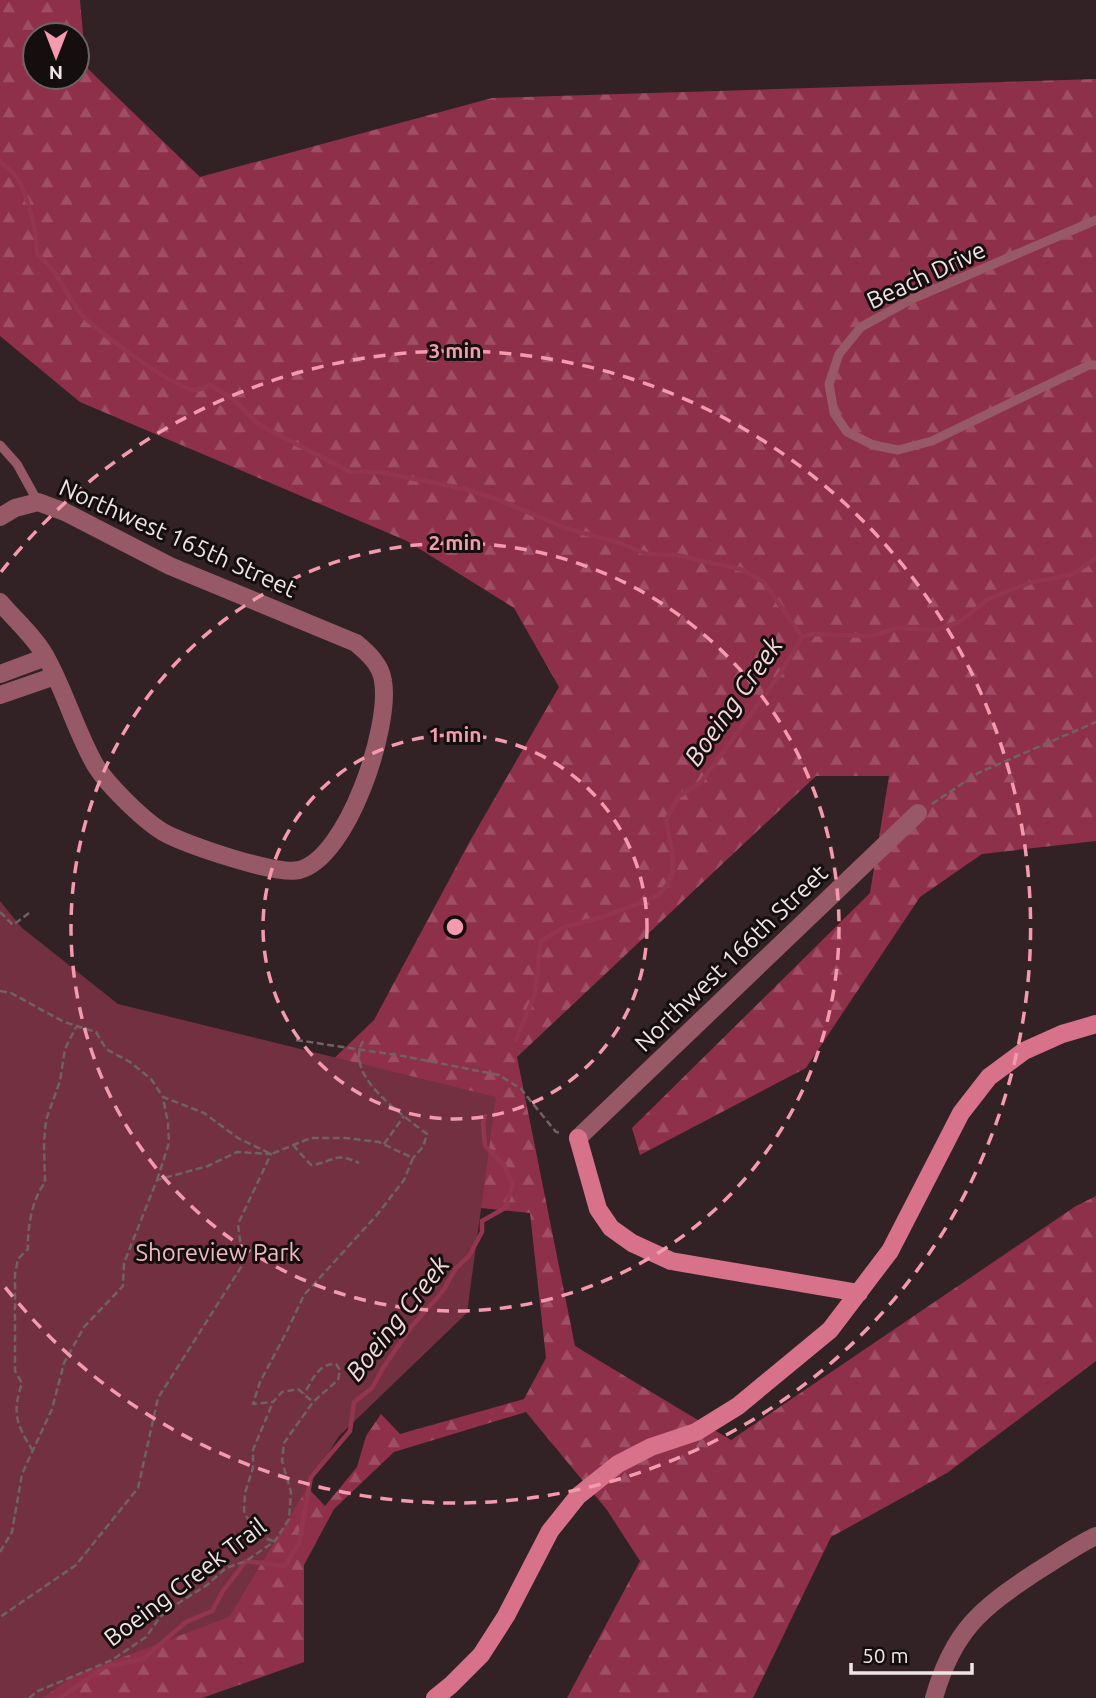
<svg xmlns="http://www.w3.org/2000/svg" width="1096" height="1698" viewBox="0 0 1096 1698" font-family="Ubuntu,sans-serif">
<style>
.forest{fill:url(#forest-firs);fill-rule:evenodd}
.park{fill:#733041}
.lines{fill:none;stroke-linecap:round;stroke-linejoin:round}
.stream{stroke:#94354f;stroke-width:4.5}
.path{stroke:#706164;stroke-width:2.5;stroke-dasharray:7 3.5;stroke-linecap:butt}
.lane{stroke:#985966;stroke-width:9}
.street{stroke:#985966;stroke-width:18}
.secondary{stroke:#d8728a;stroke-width:18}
.ring{fill:none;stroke:#f39aac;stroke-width:3.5;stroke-dasharray:12 9}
.labels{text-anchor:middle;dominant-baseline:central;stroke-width:6;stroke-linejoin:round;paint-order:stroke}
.street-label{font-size:24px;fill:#f0e5e6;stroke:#150e0f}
.park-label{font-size:24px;fill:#efb9c2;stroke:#150e0f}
.water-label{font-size:26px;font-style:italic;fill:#f6d9de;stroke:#150e0f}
.centre{fill:#f39aac;stroke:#150e0f;stroke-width:3.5}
.ring-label{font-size:21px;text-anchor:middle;font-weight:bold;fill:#f39aac;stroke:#150e0f;stroke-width:6;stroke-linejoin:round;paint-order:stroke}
</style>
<defs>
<pattern id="forest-firs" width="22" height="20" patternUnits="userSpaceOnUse" patternTransform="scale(1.75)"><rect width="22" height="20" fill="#8f304b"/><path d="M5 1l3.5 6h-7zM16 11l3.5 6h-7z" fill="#9f4e65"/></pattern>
</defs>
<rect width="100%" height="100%" fill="#322225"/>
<path class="forest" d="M 0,0 L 80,0 L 86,67 L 200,177 L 492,98 L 1096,79 L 1096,841 L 982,854 L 920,897 L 806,1068 L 640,1155 L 632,1128 L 870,893 L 889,776 L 816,776 L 517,1057 L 575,1346 L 731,1440 L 1076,1206 L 1096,1196 L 1096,1361 L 947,1473 L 831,1537 L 753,1698 L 567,1698 L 640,1561 L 607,1510 L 526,1412 L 394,1452 L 334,1509 L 304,1565 L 304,1662 L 202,1698 L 0,1698 L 0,1326 L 324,1068 L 374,1020 L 470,841 L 559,687 L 514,608 L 407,541 L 80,402 L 0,336 ZM 35,35 L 77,35 L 77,77 L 35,77 ZM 469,1199 L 481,1208 L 530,1213 L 546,1358 L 524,1399 L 400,1434 L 381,1414 L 366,1436 L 357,1467 L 325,1506 L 307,1487 Z"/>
<path class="park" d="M 0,901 L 21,927 L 118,1004 L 496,1097 L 467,1313 L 339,1436 L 229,1617 L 73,1676 L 43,1698 L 0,1698 Z"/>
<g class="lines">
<path class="stream" d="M 0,161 C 5,166 12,171 16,177 C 28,193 37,234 37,254 C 57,269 64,291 78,310 C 91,328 174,388 194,390 C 199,390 206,387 210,385 L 233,399 L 258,424 L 350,472 L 379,472 L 465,489 L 499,500 L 568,529 L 617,542 L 647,554 L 676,555 L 743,570 L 764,582 L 802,637
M 516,1040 L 535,994 L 541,941 L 564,927 L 603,917 L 657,896 L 667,885 L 673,872 L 673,857 L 666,820 L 679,796 L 701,782 L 780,674 L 802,637 L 812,634 L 871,636 L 897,628 L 936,630 L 961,621 L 988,599 L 1032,582 L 1072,575 L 1096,558
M 60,1698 L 105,1667 L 143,1659 L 186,1622 L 212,1611 L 223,1591 L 246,1561 L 285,1566 L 299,1543 L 311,1477 L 350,1431 L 354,1402 L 372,1388 L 383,1368 L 411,1327 L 443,1291 L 456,1268 L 469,1256 L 482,1232 L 482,1221 L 505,1208 L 513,1185 L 504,1165 L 485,1146 L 483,1123 L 485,1116"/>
<path class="path" d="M 932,804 L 978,773 L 1096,722
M 0,912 L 13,925 L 29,913
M 0,991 L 11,993 L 64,1022 L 96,1032 L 106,1049 L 130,1062 L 151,1079 L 163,1097 L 204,1113 L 238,1138 L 271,1154 L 311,1138 L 345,1138 L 379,1142 L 413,1158 L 404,1180 L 376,1216 L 304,1295 L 287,1331 L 260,1382 L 253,1404 L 273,1402 L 282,1392 L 298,1389 L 313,1402
M 296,1040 L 403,1056 L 499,1075 L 521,1089 L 556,1132 L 562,1133
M 363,1041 C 343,1076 403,1115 427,1134 L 423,1147 L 413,1158
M 384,1144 L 404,1116
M 293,1145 L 311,1165 C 335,1162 333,1151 359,1163
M 157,1180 L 169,1143 L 168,1123 L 163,1098
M 33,1451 C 16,1424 12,1413 22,1383 L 15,1371 L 15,1274 L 18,1259 L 28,1249 C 27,1230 32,1198 45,1183 L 44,1142 L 46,1120 L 60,1081 L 65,1049 L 76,1027
M 273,1541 L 260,1536 L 252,1528 L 244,1511 L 245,1493 L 253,1468 L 253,1450 L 273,1402
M 0,1552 L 12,1532 L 22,1474 L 52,1409 L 64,1363 L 84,1327 L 123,1286 L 124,1263 L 157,1180 L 208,1166 L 237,1152 L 271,1154 L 238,1224 L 243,1264 L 158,1398 L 138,1488 L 76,1565 L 0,1617
M 29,1698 L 38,1691 L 112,1660 L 146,1637 L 160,1617 L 177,1604 L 207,1585 L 226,1568 L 246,1561 L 275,1541 L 289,1519 L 291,1492 L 282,1461 L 284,1443 L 313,1402 L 338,1380 L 340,1370 L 336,1364 C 318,1363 312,1381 304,1394"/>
<path class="lane" d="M 1096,220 L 912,299 L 861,327 L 839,354 L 829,384 L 834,413 L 847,432 L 873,445 L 898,450 L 932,441 L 1089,365 L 1096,365
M 0,445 L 17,464 L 38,502"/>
<path class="street" d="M 0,517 L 15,508 L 38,502 L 65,512 L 170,566 L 356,643 C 368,653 381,665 383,681 C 391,726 348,858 299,870 C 277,876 184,844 163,832 C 143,820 103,781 93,761 C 75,728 65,692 47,659 C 37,639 15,620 0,602
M 0,674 L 46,657
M 0,695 L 55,676
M 578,1138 L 918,813
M 934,1698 C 953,1631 980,1609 1036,1572 C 1056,1560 1075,1546 1096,1536"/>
<path class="secondary" d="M 578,1138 L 598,1209 L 611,1228 L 632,1243 L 671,1261 L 859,1293
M 435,1698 L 451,1685 L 481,1655 L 506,1616 L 550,1531 L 578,1496 L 618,1464 L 651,1447 L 696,1432 L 738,1406 L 830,1330 L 890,1251 L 961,1113 L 989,1077 L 1024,1051 L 1062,1034 L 1096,1024"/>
</g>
<g class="ring">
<circle cx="455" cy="927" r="192"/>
<circle cx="455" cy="927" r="384"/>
<path d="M1 572A576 576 0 1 1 1 1282"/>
</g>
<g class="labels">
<g class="street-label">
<text transform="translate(926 275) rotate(-25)">Beach Drive</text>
<text transform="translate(178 538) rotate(24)">Northwest 165th Street</text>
<text transform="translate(731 958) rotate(-44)">Northwest 166th Street</text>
<text transform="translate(185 1582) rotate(-37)">Boeing Creek Trail</text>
</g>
<g class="park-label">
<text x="218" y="1252">Shoreview Park</text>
</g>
<g class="water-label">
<text transform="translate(733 701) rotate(-55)">Boeing Creek</text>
<text transform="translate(397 1318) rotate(-52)">Boeing Creek</text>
</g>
</g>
<circle cx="455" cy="927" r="10" class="centre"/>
<g class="ring-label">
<text x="455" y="358">3 min</text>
<text x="455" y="550">2 min</text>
<text x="455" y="742">1 min</text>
</g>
<g transform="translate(56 56) rotate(180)"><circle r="33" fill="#150e0f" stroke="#6d6465" stroke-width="2"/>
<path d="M0-5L12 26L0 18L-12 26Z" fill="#f39aac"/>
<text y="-10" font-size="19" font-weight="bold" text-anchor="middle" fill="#f0e5e6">N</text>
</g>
<path d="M851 1663v10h121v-10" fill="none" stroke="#f0e5e6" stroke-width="3.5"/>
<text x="862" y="1663" font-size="21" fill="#f0e5e6" stroke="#150e0f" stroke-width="5" paint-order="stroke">50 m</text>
</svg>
